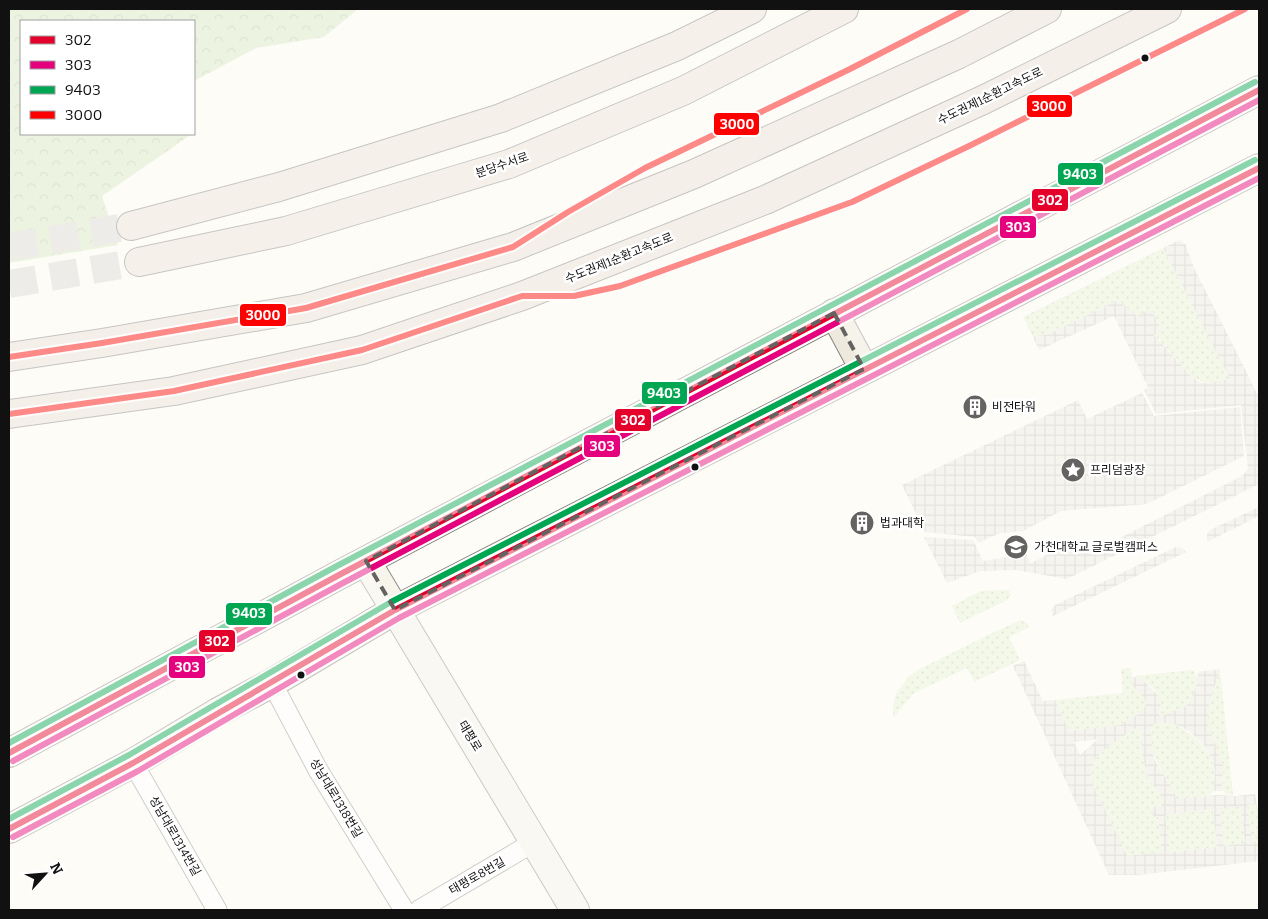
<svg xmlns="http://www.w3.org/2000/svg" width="1268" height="919" viewBox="0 0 1268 919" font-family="Bitter,'Noto Sans KR',serif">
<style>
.grass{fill:url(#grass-dots)}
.forest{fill:url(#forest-crowns)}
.plaza{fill:url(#plaza-grid);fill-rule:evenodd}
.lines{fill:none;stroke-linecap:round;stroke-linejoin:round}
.trunk-tunnel{stroke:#dad9d4;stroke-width:28;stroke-dasharray:28 14;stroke-linecap:butt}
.minor-casing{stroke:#979795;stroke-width:21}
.secondary-casing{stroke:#8e8d8b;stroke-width:30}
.primary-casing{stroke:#858482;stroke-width:30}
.trunk-casing{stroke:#858482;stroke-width:30}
.motorway-casing{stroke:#858482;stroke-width:30}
.minor{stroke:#fffffe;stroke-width:19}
.secondary{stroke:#f6f4eb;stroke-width:28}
.primary{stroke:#ede9dc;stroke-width:28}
.trunk{stroke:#ece5da;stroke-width:28}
.motorway{stroke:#eae1d8;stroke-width:28}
.bus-1-casing{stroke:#fff;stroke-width:10}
.bus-2-casing{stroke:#fff;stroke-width:10}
.bus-3-casing{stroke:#fff;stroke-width:10}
.bus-4-casing{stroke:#fff;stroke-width:10}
.bus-1{stroke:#e4002b;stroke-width:6}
.bus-2{stroke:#e5007d;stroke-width:6}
.bus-3{stroke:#00a651;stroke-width:6}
.bus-4{stroke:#f00;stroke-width:6}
.marked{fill:none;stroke:#646362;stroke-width:4;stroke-dasharray:10 6;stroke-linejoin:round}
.bus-dot{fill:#111;stroke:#fff;stroke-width:2}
.labels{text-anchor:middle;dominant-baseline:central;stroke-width:5;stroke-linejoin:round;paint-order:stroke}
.street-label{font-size:12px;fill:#111;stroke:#fff}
.poi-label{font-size:12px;fill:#111;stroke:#fff;text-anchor:start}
.line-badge{stroke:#fff;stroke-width:2}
.badge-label{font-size:14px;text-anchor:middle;font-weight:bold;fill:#fff}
</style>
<defs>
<pattern id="grass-dots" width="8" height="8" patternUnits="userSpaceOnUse" patternTransform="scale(1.25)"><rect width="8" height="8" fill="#e7f3d7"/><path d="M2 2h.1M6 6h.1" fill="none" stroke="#c5cfb8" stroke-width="1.8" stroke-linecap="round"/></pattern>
<pattern id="forest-crowns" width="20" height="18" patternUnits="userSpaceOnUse" patternTransform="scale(1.25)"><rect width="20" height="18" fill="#d8eac5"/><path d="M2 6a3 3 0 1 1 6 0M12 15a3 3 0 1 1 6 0" fill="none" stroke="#b8c8a8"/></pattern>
<pattern id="plaza-grid" width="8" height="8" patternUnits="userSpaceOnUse" patternTransform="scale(1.25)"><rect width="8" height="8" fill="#edebe2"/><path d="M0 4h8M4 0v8" fill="none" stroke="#cac8c1"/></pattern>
</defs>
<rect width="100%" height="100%" fill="#fdfcf7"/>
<path class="grass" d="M 1163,248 L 1231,379 C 1217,383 1204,385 1192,377 L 1154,334 L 1161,331 L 1137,317 L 1118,300 L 1049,334 L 1033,337 L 1023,317 Z
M 981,591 L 1007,590 L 1010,591 L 1011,595 L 1007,600 L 960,623 L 952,606 Z
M 1021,620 L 1028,624 L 1029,627 L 1009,637 L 1020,660 L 974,682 L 967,668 L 914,693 L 893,718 L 893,707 L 896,694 L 909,676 L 920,669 L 986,636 Z
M 1131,668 L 1133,686 L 1144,698 L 1146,704 L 1142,712 L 1120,725 L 1069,731 L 1055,700 L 1123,693 L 1121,669 Z
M 1220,669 L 1233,795 L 1226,794 C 1220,788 1223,784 1223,776 C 1223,772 1222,766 1221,761 C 1219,751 1213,743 1210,733 C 1203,711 1213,689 1220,669 Z
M 1193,670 C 1202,680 1195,699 1185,706 C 1179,711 1170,714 1162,716 L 1159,715 C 1165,695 1152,684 1135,676 Z
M 1172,723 C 1196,735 1218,753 1215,783 C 1215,788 1213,793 1208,795 C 1199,799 1186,798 1176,799 C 1169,773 1141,754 1154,724 Z
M 1136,728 L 1143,734 L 1141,751 L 1148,777 L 1161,797 L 1162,806 L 1152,808 L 1158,816 L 1162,853 L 1126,856 L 1090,778 L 1095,759 L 1107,747 Z
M 1257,804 L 1257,808 L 1259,808 L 1259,842 L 1252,842 L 1247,805 Z
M 1241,806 L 1245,843 L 1224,846 L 1220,808 Z
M 1213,809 L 1217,847 L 1170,852 L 1165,815 Z"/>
<path class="forest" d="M 9,9 L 358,9 L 324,37 L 256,48 L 194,81 L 194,21 L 21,21 L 21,134 L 192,134 L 102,196 L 118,245 L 9,263 Z"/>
<path class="plaza" d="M 1179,240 L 1186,245 L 1194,268 L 1245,369 L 1259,398 L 1259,484 L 1067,579 L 1016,570 L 980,571 L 947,583 L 924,537 L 973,540 L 983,561 L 1026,554 L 1031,563 L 1077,539 L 1080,546 L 1108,544 L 1242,476 L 1246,472 L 1248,468 L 1241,405 L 1156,414 L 1144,390 L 1148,387 L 1114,316 L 1039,350 L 1033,337 L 1049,334 L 1118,300 L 1137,316 L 1151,309 L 1162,331 L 1154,335 L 1192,377 L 1199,382 L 1207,383 L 1230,379 L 1163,248 Z
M 1142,393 L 1154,416 L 1240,407 L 1244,456 L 1147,504 L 1061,511 L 1023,531 L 1000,533 L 978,543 L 975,537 L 925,532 L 902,485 L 1078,400 L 1087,419 Z
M 1259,507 L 1259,516 L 1207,542 L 1207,534 L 1210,530 Z
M 1176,547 L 1182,548 L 1186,552 L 1053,616 L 1051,610 L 1055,605 Z
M 1024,661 L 1043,701 L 1055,700 L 1069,731 L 1120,725 L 1142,712 L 1146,704 L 1144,698 L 1133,686 L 1132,676 L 1143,680 L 1157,694 L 1161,702 L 1159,715 L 1162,716 L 1186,706 L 1191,699 L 1196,688 L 1198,672 L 1220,669 L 1209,704 L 1208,725 L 1223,765 L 1222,785 L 1223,791 L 1214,791 L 1215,772 L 1213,761 L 1204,745 L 1189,731 L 1172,723 L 1154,724 L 1151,731 L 1152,750 L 1155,761 L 1174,791 L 1176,799 L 1217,795 L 1236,796 L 1255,794 L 1257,804 L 1247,805 L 1252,842 L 1259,842 L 1259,861 L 1138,875 L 1109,875 L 1013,666 ZM 1136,728 L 1143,734 L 1141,751 L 1148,777 L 1161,797 L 1162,806 L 1152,807 L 1153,817 L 1158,817 L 1162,852 L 1127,856 L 1090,778 L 1095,759 L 1107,747 ZM 1098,739 L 1080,755 L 1074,742 ZM 1241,806 L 1245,843 L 1224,846 L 1220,809 ZM 1213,809 L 1217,847 L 1170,852 L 1165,815 Z"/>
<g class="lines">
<path class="trunk-tunnel" d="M 9,247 L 131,226
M 9,284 L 139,262"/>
<defs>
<path id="minor" d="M 272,683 L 318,770 L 404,910
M 133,763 L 217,910
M 419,910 L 534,842"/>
<path id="secondary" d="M 366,561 L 575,910"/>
<path id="primary" d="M 834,313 L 864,369
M 9,753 L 339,575 L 1259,90
M 9,829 L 133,763 L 218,712 L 272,683 L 395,610 L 1259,168"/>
<path id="trunk" d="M 131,226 L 279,187 L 501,118 L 677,46 L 752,9
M 139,262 L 286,231 L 509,164 L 683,91 L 844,9"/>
<path id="motorway" d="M 9,357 L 102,343 L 306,308 L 513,247 L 694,174 L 959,54 L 1047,9
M 9,414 L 174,391 L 362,350 L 522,296 L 765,200 L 983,100 L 1167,9"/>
</defs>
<use href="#minor" class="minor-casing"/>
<use href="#secondary" class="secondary-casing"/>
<use href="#primary" class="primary-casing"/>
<use href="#trunk" class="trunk-casing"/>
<use href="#motorway" class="motorway-casing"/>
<use href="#minor" class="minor"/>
<use href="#secondary" class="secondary"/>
<use href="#primary" class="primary"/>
<use href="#trunk" class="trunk"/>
<use href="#motorway" class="motorway"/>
<defs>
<path id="bus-1" d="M 9,753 L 339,575 L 1259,90
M 9,829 L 133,763 L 395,610 L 1259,168"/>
<path id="bus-2" d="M 13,761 L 343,583 L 1259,100
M 13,837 L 138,771 L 399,618 L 1259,178"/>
<path id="bus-3" d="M 9,743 L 335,567 L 1255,82
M 9,819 L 129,755 L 391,602 L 1255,160"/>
<path id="bus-4" d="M 9,357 L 102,343 L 306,308 L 513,247 L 568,212 L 645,168 L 848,70 L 967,9
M 9,414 L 174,391 L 362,350 L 522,296 L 574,296 L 620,286 L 852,202 L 969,146 L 1245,9"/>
</defs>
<use href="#bus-1" class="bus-1-casing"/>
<use href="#bus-2" class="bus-2-casing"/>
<use href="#bus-3" class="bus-3-casing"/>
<use href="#bus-4" class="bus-4-casing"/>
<use href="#bus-1" class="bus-1"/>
<use href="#bus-2" class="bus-2"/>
<use href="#bus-3" class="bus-3"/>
<use href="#bus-4" class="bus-4"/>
</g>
<path d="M0 0H1268V919H0ZM 834,313 L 864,369 L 395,610 L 366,561 Z" fill="#fdfcf7" fill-opacity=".55" fill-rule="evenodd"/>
<path class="marked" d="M 834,313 L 864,369 L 395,610 L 366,561 Z"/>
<defs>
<symbol id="building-disc" viewBox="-11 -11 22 22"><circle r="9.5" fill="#646362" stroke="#fff"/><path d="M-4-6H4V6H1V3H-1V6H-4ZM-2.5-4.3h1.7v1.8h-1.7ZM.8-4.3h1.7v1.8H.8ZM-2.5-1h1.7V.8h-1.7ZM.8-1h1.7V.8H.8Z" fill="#fff"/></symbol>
<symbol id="sight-disc" viewBox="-11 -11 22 22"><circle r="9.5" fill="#646362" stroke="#fff"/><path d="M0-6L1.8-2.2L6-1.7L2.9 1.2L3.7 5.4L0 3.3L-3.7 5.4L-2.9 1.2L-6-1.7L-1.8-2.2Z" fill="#fff"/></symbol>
<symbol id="university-disc" viewBox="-11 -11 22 22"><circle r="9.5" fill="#646362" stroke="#fff"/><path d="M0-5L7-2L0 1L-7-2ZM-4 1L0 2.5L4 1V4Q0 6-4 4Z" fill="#fff"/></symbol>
</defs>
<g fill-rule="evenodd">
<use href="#building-disc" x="961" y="393" width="28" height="28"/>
<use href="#sight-disc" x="1059" y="456" width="28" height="28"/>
<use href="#building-disc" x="848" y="509" width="28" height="28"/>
<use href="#university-disc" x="1002" y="533" width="28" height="28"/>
</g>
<g class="bus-dot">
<circle cx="1145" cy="58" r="4.5"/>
<circle cx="695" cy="467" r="4.5"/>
<circle cx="301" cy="675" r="4.5"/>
</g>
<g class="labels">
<g class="street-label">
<text transform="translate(990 96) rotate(-26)">수도권제1순환고속도로</text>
<text transform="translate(502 165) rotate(-19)">분당수서로</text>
<text transform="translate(619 258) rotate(-22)">수도권제1순환고속도로</text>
<text transform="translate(470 736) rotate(59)">태평로</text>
<text transform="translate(336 798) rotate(59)">성남대로1318번길</text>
<text transform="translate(175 836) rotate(60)">성남대로1314번길</text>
<text transform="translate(477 876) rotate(-30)">태평로8번길</text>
</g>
<g class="poi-label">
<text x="992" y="407">비전타워</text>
<text x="1090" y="470">프리덤광장</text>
<text x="880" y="523">법과대학</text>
<text x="1034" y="547">가천대학교 글로벌캠퍼스</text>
</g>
</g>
<g class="line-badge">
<rect x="1026" y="94" width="47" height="24" rx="5" fill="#f00"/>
<rect x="713" y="112" width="47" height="24" rx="5" fill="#f00"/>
<rect x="1057" y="162" width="47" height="24" rx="5" fill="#00a651"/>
<rect x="1031" y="188" width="38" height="24" rx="5" fill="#e4002b"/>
<rect x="999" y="215" width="38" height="24" rx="5" fill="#e5007d"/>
<rect x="239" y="303" width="48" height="24" rx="5" fill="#f00"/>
<rect x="641" y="381" width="47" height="24" rx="5" fill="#00a651"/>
<rect x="614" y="408" width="38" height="24" rx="5" fill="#e4002b"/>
<rect x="583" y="434" width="38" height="24" rx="5" fill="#e5007d"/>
<rect x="225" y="602" width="48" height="24" rx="5" fill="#00a651"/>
<rect x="198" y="629" width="38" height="24" rx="5" fill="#e4002b"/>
<rect x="168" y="655" width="38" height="24" rx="5" fill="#e5007d"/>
</g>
<g class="badge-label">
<text x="1049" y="111">3000</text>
<text x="737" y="129">3000</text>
<text x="1080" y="179">9403</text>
<text x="1050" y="205">302</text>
<text x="1018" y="232">303</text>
<text x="263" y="320">3000</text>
<text x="664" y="398">9403</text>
<text x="633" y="425">302</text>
<text x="602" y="451">303</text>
<text x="249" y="618">9403</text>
<text x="217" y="646">302</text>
<text x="187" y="672">303</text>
</g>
<rect width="1268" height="919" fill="none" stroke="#111111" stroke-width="20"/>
<rect x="20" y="20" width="175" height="115" fill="#ffffff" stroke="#a0a0a0"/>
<rect x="30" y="36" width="25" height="8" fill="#e4002b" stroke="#a0a0a0"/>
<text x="65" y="45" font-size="15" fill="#111111">302</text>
<rect x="30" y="61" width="25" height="8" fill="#e5007d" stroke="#a0a0a0"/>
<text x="65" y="70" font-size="15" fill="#111111">303</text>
<rect x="30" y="86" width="25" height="8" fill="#00a651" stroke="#a0a0a0"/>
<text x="65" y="95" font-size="15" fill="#111111">9403</text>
<rect x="30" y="111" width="25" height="8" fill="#ff0000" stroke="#a0a0a0"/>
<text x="65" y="120" font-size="15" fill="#111111">3000</text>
<g transform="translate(45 874) rotate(64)" stroke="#ffffff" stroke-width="4" paint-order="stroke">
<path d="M0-4L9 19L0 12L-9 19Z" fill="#111111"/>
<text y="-8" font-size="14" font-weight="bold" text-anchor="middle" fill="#111111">N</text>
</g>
</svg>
